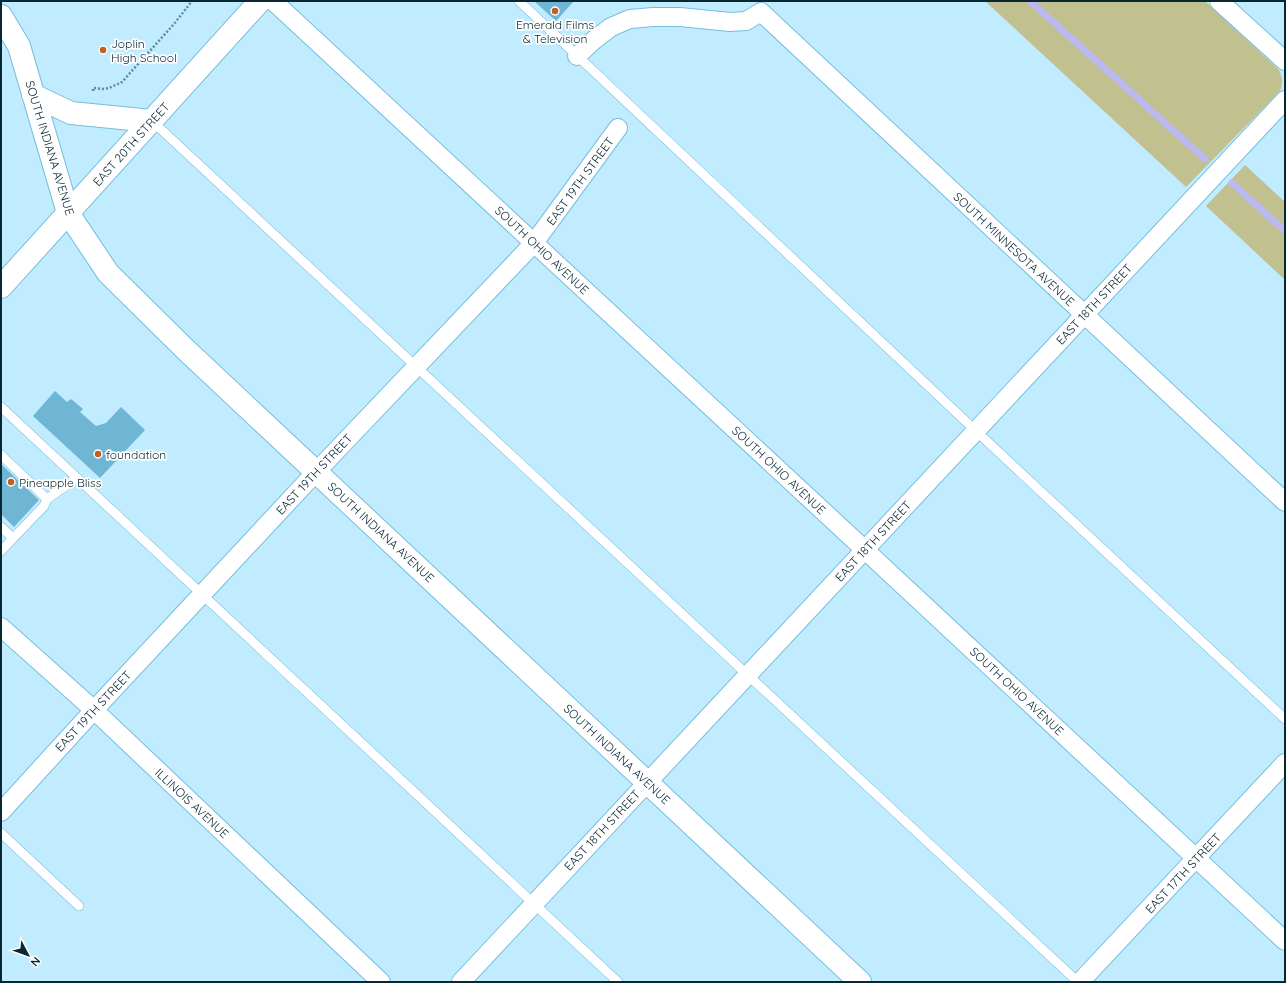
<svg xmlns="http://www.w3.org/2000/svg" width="1286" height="983" viewBox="0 0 1286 983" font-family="Quicksand,sans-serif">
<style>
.green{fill:#c1c190}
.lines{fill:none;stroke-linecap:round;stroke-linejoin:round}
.stream{stroke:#bcb8f2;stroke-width:7}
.building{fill:#6fb6d5}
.service-casing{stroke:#77bedd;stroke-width:10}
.minor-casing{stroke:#77bedd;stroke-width:20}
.tertiary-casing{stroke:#77bedd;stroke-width:24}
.secondary-casing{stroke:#77bedd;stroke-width:24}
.path{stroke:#638897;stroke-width:2.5;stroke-dasharray:2 2;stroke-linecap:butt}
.service{stroke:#fff;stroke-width:9}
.minor{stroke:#fff;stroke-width:18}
.tertiary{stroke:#fff;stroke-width:22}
.secondary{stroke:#fff;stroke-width:22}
.poi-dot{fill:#c15f23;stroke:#fff;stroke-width:1.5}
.labels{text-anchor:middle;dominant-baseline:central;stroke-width:3.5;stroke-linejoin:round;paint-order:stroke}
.poi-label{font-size:12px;fill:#072733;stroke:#fff;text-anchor:start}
.street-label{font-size:12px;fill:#072733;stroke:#fff}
</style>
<rect width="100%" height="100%" fill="#c1ebfe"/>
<path class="green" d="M 985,1 L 1205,1 L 1279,70 C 1283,78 1283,83 1280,91 L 1186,187 Z
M 1245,165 L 1285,202 L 1285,280 L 1206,206 Z"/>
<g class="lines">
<path class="stream" d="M 1030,1 L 1205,159
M 1232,183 L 1285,231"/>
</g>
<path class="building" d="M 534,1 L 574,1 L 556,21 Z
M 55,391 L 67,402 L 71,399 L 83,409 L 80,412 L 96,426 L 106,423 L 121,407 L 145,430 L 100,478 L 33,416 Z
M 1,464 L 39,500 L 14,527 L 1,514 Z"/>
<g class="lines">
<defs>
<path id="service" d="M 519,1 L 976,431 L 1285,719
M 152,121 L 1078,982
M 1,407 L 618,982
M 1,455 L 47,499 L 44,506 L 1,551
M 47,499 L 77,478
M 1,527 L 13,538
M 1,833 L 79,906"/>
<path id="minor" d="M 273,1 L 865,550 L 1285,941
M 1219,1 L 1285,61
M 577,56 L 594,40 L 611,27 L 630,19 L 653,17 L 680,17 L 730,22 L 746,21 L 761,12 L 1285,502
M 1,627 L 94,710 L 381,982
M 1,812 L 94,710 L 316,472 L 534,243 L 618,128
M 461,982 L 1285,100
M 1080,982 L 1285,763"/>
<path id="tertiary" d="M 1,16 L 19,46 L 68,213 L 108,273 L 185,349 L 860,982
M 33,95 L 71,113 L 152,121"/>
<path id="secondary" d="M 1,287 L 260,1"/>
</defs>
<use href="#service" class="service-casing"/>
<use href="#minor" class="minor-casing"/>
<use href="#tertiary" class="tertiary-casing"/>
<use href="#secondary" class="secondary-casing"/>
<path class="path" d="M 93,91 L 93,88 L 102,89 L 109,88 L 122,82 L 174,24 L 192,1"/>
<use href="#service" class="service"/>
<use href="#minor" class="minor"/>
<use href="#tertiary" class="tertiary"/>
<use href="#secondary" class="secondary"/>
</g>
<g class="poi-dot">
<circle cx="555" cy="11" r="4"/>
<circle cx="103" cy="50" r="4"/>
<circle cx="98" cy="454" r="4"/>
<circle cx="11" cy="482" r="4"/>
</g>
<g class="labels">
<g class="poi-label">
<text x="555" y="24" text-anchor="middle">Emerald Films<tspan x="555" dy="14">&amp; Television</tspan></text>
<text x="111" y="43">Joplin<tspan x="111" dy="14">High School</tspan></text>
<text x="106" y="454">foundation</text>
<text x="19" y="482">Pineapple Bliss</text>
</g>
<g class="street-label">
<text transform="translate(131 144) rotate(-48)">EAST 20TH STREET</text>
<text transform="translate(50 148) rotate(73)">SOUTH INDIANA AVENUE</text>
<text transform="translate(580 181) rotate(-54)">EAST 19TH STREET</text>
<text transform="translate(1014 249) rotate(43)">SOUTH MINNESOTA AVENUE</text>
<text transform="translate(542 250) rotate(43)">SOUTH OHIO AVENUE</text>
<text transform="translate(1094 304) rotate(-47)">EAST 18TH STREET</text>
<text transform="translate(779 470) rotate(43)">SOUTH OHIO AVENUE</text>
<text transform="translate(314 474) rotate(-47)">EAST 19TH STREET</text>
<text transform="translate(381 532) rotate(43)">SOUTH INDIANA AVENUE</text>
<text transform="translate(873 541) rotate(-47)">EAST 18TH STREET</text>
<text transform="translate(1017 691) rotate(43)">SOUTH OHIO AVENUE</text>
<text transform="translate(93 711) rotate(-47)">EAST 19TH STREET</text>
<text transform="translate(617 754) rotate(43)">SOUTH INDIANA AVENUE</text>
<text transform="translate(192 803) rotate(43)">ILLINOIS AVENUE</text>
<text transform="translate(602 830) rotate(-47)">EAST 18TH STREET</text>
<text transform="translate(1183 873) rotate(-47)">EAST 17TH STREET</text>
</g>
</g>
<rect width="1286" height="983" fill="none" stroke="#072733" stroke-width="4"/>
<g transform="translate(28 955) rotate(131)" stroke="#ffffff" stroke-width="3" paint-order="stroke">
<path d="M0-3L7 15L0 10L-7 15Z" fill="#072733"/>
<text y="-6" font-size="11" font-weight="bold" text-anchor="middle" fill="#072733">N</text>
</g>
</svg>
